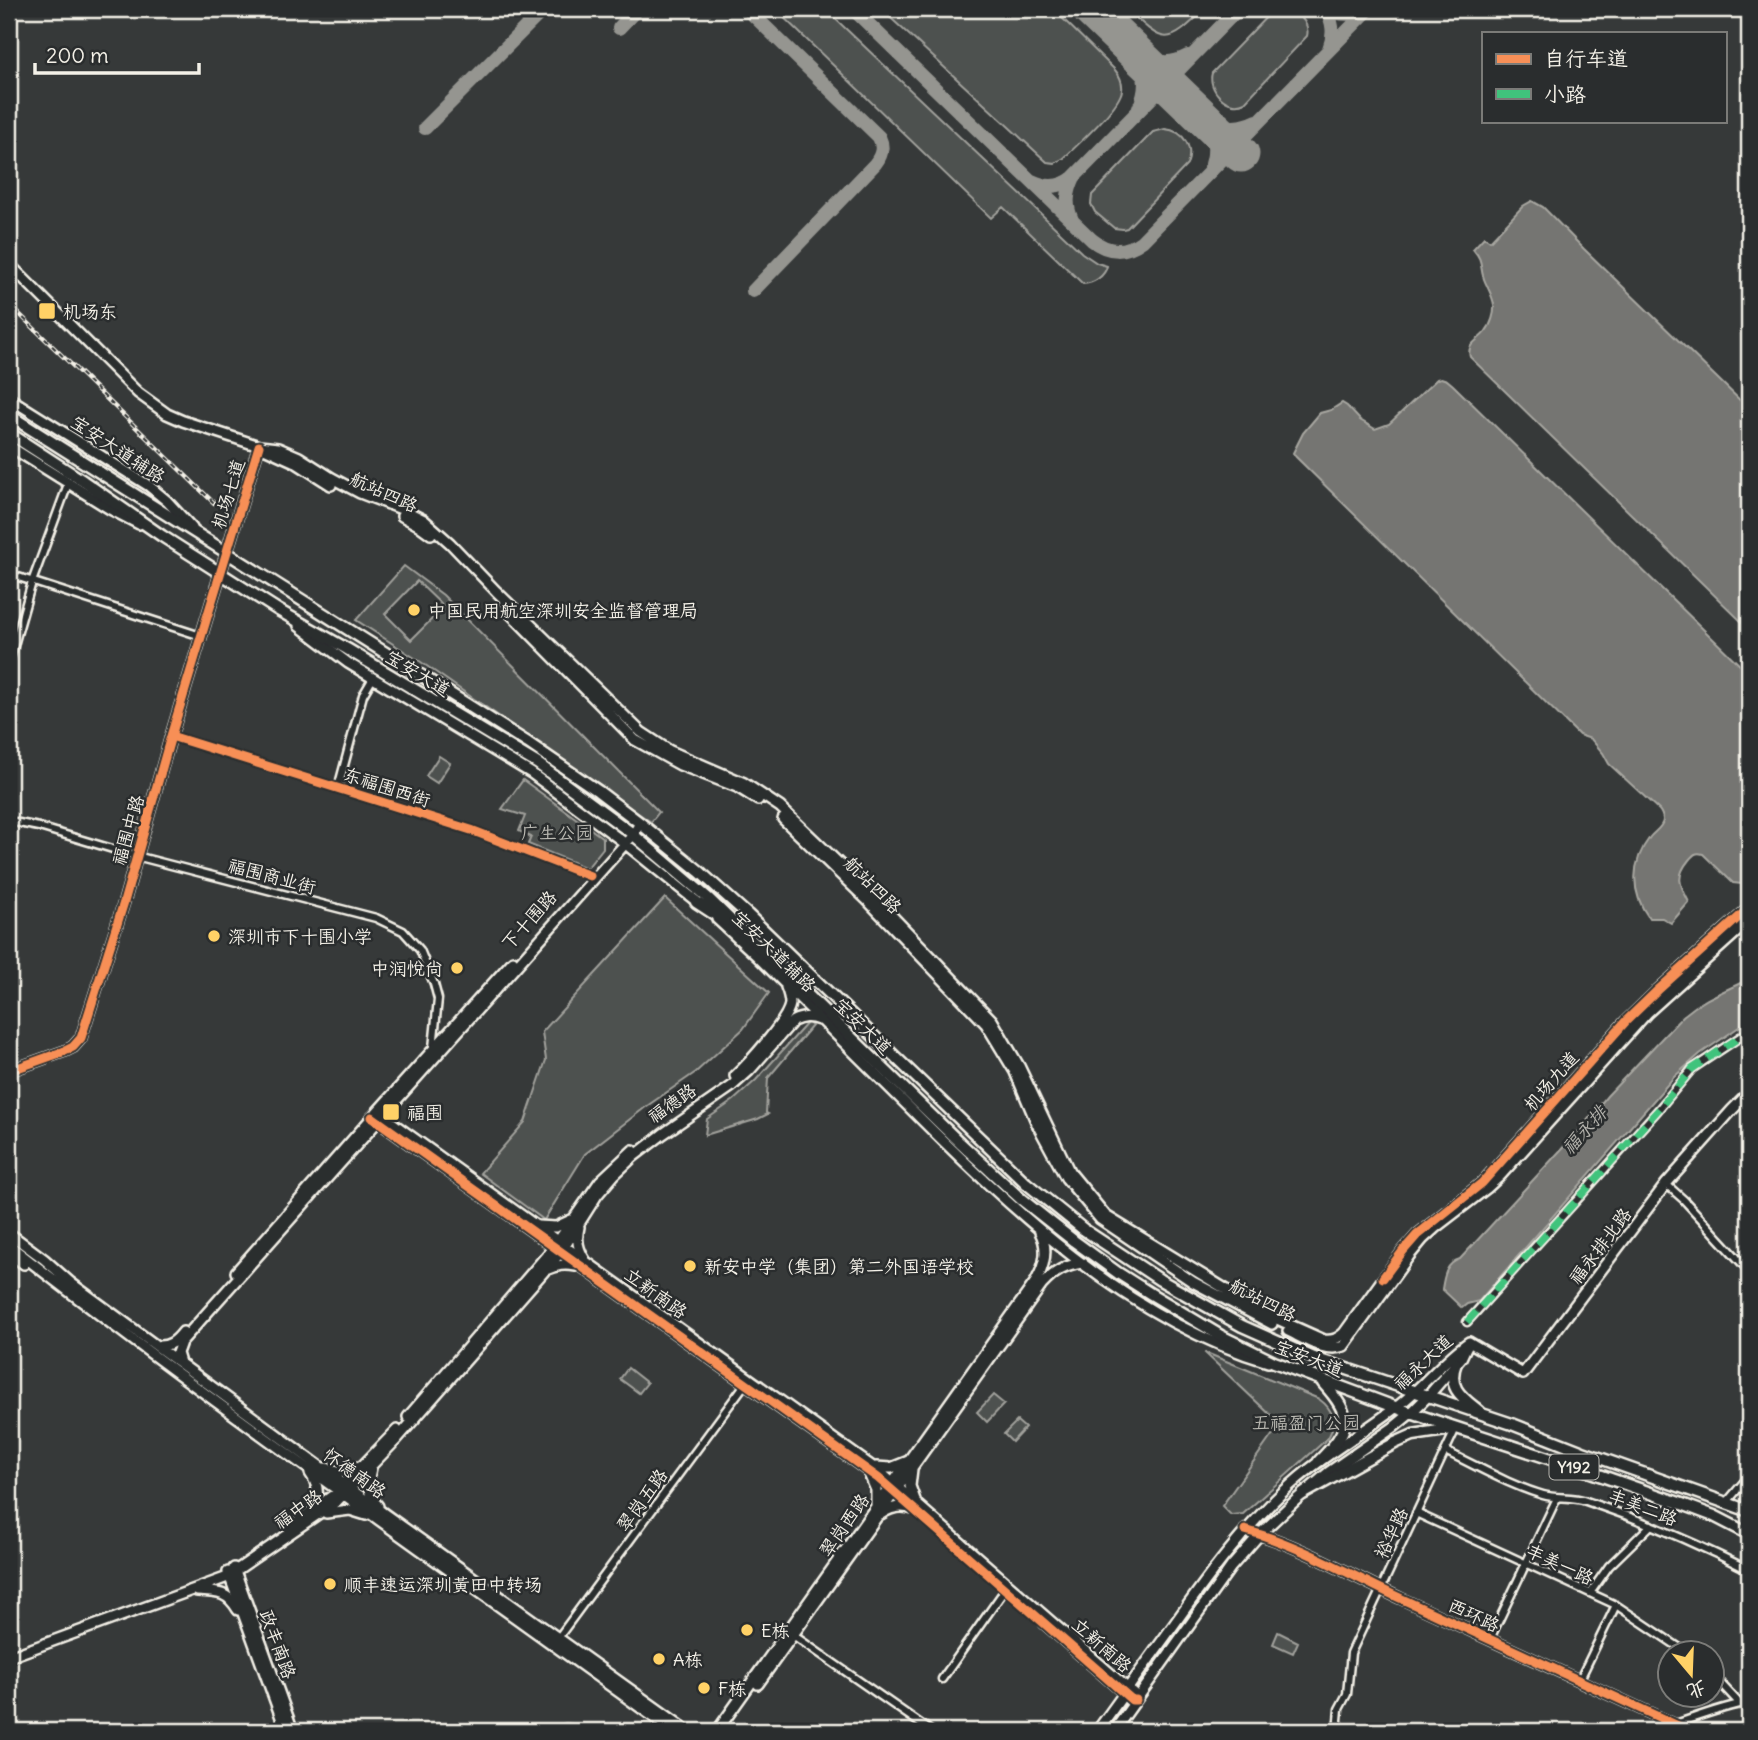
<svg xmlns="http://www.w3.org/2000/svg" width="1758" height="1740" viewBox="0 0 1758 1740" font-family="Delius,'LXGW WenKai TC',sans-serif">
<style>
.green{fill:#4e514f;stroke:#a1a19c;stroke-width:2;fill-rule:evenodd}
.water{fill:#757572;stroke:#a8a7a1;stroke-width:2}
.lines{fill:none;stroke-linecap:round;stroke-linejoin:round}
.taxiway{stroke:#959590;stroke-width:14}
.runway{stroke:#959590;stroke-width:37}
.street-casing{stroke:#f4f1e8;stroke-width:11}
.secondary-casing{stroke:#f4f1e8;stroke-width:14}
.primary-casing{stroke:#f4f1e8;stroke-width:15}
.street{stroke:#2a2d2e;stroke-width:6}
.secondary{stroke:#2a2d2e;stroke-width:9}
.primary{stroke:#2a2d2e;stroke-width:10}
.rail-casing{stroke:#f4f1e8;stroke-width:4.5}
.rail{stroke:#2a2d2e;stroke-width:2;stroke-dasharray:5;stroke-linecap:butt}
.quiet{stroke:#40c37c;stroke-width:7;stroke-dasharray:14 7;stroke-linecap:butt}
.cycleway-casing{stroke:#2a2d2e;stroke-width:13}
.cycleway{stroke:#f78f57;stroke-width:9}
.poi-dot{fill:#ffd166;stroke:#2a2d2e;stroke-width:2.5}
.labels{text-anchor:middle;dominant-baseline:central;stroke-width:5;stroke-linejoin:round;paint-order:stroke}
.shield{fill:#2a2d2e;stroke:#b7b6b0;stroke-width:2}
.shield-label{font-size:16px;font-weight:bold;fill:#f4f1e8}
.poi-label{font-size:18px;fill:#f4f1e8;stroke:#2a2d2e;text-anchor:start}
.street-label{font-size:18px;fill:#f4f1e8;stroke:#2a2d2e}
.park-label{font-size:18px;fill:#bab9b2;stroke:#2a2d2e}
.water-label{font-size:19px;font-style:italic;fill:#b4b3ad;stroke:#2a2d2e}
</style>
<rect width="100%" height="100%" fill="#363939"/>
<filter id="ink" filterUnits="userSpaceOnUse"><feTurbulence type="fractalNoise" baseFrequency=".0143" numOctaves="2"/><feDisplacementMap in="SourceGraphic" scale="14" xChannelSelector="R" yChannelSelector="G"/><feConvolveMatrix kernelMatrix="1 2 1 2 8 2 1 2 1" color-interpolation-filters="sRGB"/></filter>
<g filter="url(#ink)">
<path class="green" d="M 775,9 L 825,9 L 1082,253 L 1097,263 L 1107,266 C 1105,276 1093,284 1083,284 L 1003,207 L 991,218 Z
M 881,9 L 1053,9 L 1115,70 C 1120,76 1123,82 1122,90 C 1120,107 1077,145 1064,158 L 1055,163 L 1047,162 Z
M 1127,9 L 1205,9 C 1167,47 1165,45 1127,9 Z
M 1274,9 L 1292,9 C 1301,17 1310,24 1307,36 L 1245,102 C 1228,111 1207,90 1212,73 Z
M 1165,129 C 1184,131 1194,147 1187,165 L 1127,228 L 1123,229 L 1114,228 L 1095,212 L 1091,204 L 1092,195 L 1147,138 L 1153,132 Z
M 404,566 L 443,595 L 659,812 L 651,822 L 421,662 L 356,620 ZM 417,581 L 444,607 L 411,640 L 385,614 Z
M 439,756 L 450,763 L 437,783 L 426,776 Z
M 523,780 L 603,838 L 603,848 L 587,868 L 528,844 L 531,837 L 519,831 L 525,816 L 502,809 Z
M 665,898 L 769,993 L 743,1029 L 696,1072 L 647,1106 L 585,1154 L 544,1220 L 480,1173 L 525,1122 L 546,1060 L 542,1032 Z
M 808,1022 L 812,1026 L 768,1078 L 766,1113 L 768,1114 L 758,1119 L 705,1135 L 707,1119 L 734,1100 L 756,1080 Z
M 1204,1352 L 1319,1399 C 1334,1410 1337,1422 1328,1438 L 1243,1514 L 1231,1515 L 1222,1506 L 1280,1424 Z
M 628,1368 L 647,1383 L 639,1393 L 620,1379 Z
M 993,1395 L 1004,1404 L 987,1422 L 977,1412 Z
M 1017,1421 L 1025,1428 L 1012,1442 L 1004,1434 Z
M 1278,1632 L 1298,1642 L 1293,1653 L 1273,1644 Z
M 566,1723 L 580,1725 L 588,1731 L 542,1731 L 550,1727 Z"/>
<path class="water" d="M 1532,201 L 1543,207 L 1584,249 L 1749,409 L 1749,629 L 1470,357 C 1466,343 1479,341 1486,331 C 1491,325 1495,313 1494,305 C 1493,296 1487,287 1484,279 C 1479,265 1484,262 1473,249 L 1484,237 L 1490,241 L 1523,206 Z
M 1441,378 L 1447,380 L 1453,385 L 1749,674 L 1749,881 L 1742,884 L 1733,883 L 1703,854 C 1696,852 1694,854 1689,860 C 1675,877 1680,885 1689,902 L 1671,923 L 1662,918 L 1649,918 C 1630,892 1631,862 1650,837 C 1654,832 1663,827 1663,820 C 1663,817 1661,812 1659,810 L 1609,764 L 1603,753 L 1591,739 L 1579,735 L 1296,457 L 1293,453 L 1303,433 L 1320,413 L 1331,410 L 1342,403 L 1347,406 L 1360,420 L 1375,429 L 1389,424 L 1437,379 Z
M 1749,979 L 1749,1020 L 1700,1054 L 1674,1077 L 1479,1301 L 1467,1304 L 1462,1308 L 1442,1289 C 1444,1276 1446,1263 1460,1259 L 1582,1127 L 1607,1096 L 1683,1016 C 1704,998 1725,991 1749,979 Z"/>
<g class="lines">
<path class="taxiway" d="M 747,9 L 879,137 C 884,147 882,155 875,164 L 753,291
M 853,9 L 1092,240 C 1108,253 1126,253 1142,241 L 1369,9
M 1326,9 C 1333,22 1335,34 1329,49
M 1327,9 C 1341,16 1354,15 1368,9
M 619,28 L 637,9
M 1131,48 C 1149,63 1168,67 1188,56
M 1134,52 C 1147,70 1148,89 1139,108
M 1199,114 C 1216,128 1237,131 1257,121
M 1202,117 C 1215,133 1218,150 1210,170
M 425,128 L 544,9
M 1032,181 C 1046,188 1061,188 1074,177 L 1238,9
M 1072,220 C 1065,205 1067,192 1074,177"/>
<path class="runway" d="M 1090,9 L 1241,154"/>
<defs>
<path id="street" d="M 9,574 L 201,636
M 9,663 L 32,582 L 68,484
M 171,736 L 471,830 L 590,876
M 338,788 L 363,695 L 373,678
M 9,821 L 39,827 L 136,856 L 376,918 L 403,931 L 420,950 L 434,984 L 438,999 L 433,1048
M 1666,1184 L 1684,1200 L 1749,1271
M 1467,1322 L 1658,1110 L 1692,1069 L 1749,1031
M 1445,1451 C 1477,1466 1509,1485 1543,1495 C 1557,1499 1572,1496 1586,1501 C 1642,1520 1696,1543 1749,1570
M 1727,1502 L 1749,1476
M 1416,1513 L 1616,1605 L 1686,1652
M 1590,1593 L 1609,1566 L 1651,1525
M 793,1635 L 931,1731
M 558,1638 L 748,1380
M 1490,1639 L 1557,1498
M 1712,1674 L 1740,1704
M 942,1679 L 1009,1584
M 1579,1681 L 1616,1605
M 1337,1731 L 1339,1709 L 1347,1694 L 1351,1653 L 1456,1428
M 1653,1731 C 1685,1722 1716,1708 1749,1702"/>
<path id="secondary" d="M 9,264 L 138,393 L 167,414 L 183,421 L 244,441 L 259,446 L 278,448 L 299,457 L 332,478 L 360,493 L 404,510 L 424,520 L 450,543 L 496,591 L 641,732 L 670,751 L 744,783 L 780,807 L 873,896 L 992,1020 L 1019,1066 L 1069,1171 L 1106,1216 L 1268,1315 L 1324,1340 C 1333,1341 1337,1339 1344,1333 L 1403,1251 L 1417,1235 L 1482,1183 L 1626,1021 L 1658,990 L 1749,908
M 9,398 L 149,486 L 167,501 L 192,528
M 9,446 L 110,509 L 139,524
M 264,448 L 295,462 L 331,485
M 402,516 L 420,526 L 431,534
M 508,611 L 635,740 L 680,765 L 737,787 L 758,800
M 299,626 L 348,663 L 531,773 L 622,841 L 701,905
M 783,819 L 866,899 L 986,1024 L 1015,1072 L 1037,1124 L 1066,1178 L 1100,1219 L 1193,1282 L 1272,1324
M 717,919 L 757,956 C 807,1006 858,1056 908,1106 C 1010,1208 1126,1320 1268,1362
M 9,1071 L 65,1051 L 73,1047 L 81,1038 L 124,902 L 171,736 L 259,446
M 735,1076 C 748,1064 788,1020 790,1004 C 790,998 788,992 786,987
M 377,1112 L 881,1473 L 1135,1695 L 1136,1700
M 372,1117 L 878,1478 L 897,1494
M 538,1226 L 556,1227 L 571,1220
M 579,1227 C 576,1240 578,1249 585,1260
M 9,1233 L 44,1259 L 71,1283 L 386,1515 L 688,1731
M 9,1245 C 225,1414 451,1570 673,1731
M 9,1253 L 24,1264
M 546,1270 C 557,1265 564,1264 576,1266
M 236,1272 L 377,1112 L 513,961
M 1288,1331 C 1305,1339 1325,1353 1344,1346 L 1409,1256 L 1423,1239 L 1435,1228 L 1487,1188 L 1500,1176 L 1647,1013 L 1749,921
M 1469,1342 L 1523,1374 L 1666,1184 L 1732,1110 L 1749,1093
M 157,1346 C 169,1347 176,1341 183,1332
M 180,1363 L 177,1353 L 181,1342 L 633,835 L 640,823
M 408,1417 L 554,1247 L 600,1181 L 633,1150
M 876,1467 L 891,1468 L 906,1462
M 325,1468 L 342,1472 L 359,1467
M 371,1468 C 367,1483 367,1494 378,1506
M 912,1469 L 910,1486 L 915,1500
M 310,1473 C 318,1484 320,1496 313,1508
M 869,1474 L 876,1490 L 876,1504
M 326,1513 L 350,1510 L 366,1515
M 881,1514 C 891,1507 901,1505 913,1509
M 288,1528 L 335,1494 L 397,1430
M 1245,1530 C 1300,1545 1350,1575 1402,1599 C 1497,1643 1593,1687 1689,1731
M 234,1568 L 293,1731
M 228,1572 L 286,1731
M 197,1591 C 217,1592 227,1591 238,1610
M 1044,1623 L 1132,1700 L 1136,1700
M 9,1657 L 225,1578 L 337,1501 L 397,1439 L 561,1252 L 597,1195 L 614,1175 L 633,1157 L 663,1134 L 731,1087 L 749,1071 L 793,1021 C 802,1017 809,1016 819,1020
M 758,1684 L 1042,1285 C 1054,1272 1065,1265 1083,1263
M 717,1731 L 1036,1281 C 1045,1265 1049,1249 1040,1232
M 1097,1731 C 1123,1695 1149,1659 1175,1623 C 1209,1575 1240,1533 1283,1492 C 1318,1458 1360,1435 1398,1406 C 1424,1386 1443,1360 1469,1342
M 1114,1731 L 1231,1567 L 1260,1534 L 1296,1500 L 1329,1472 L 1394,1427 L 1411,1413 L 1428,1396 L 1461,1358 L 1468,1343"/>
<path id="primary" d="M 9,415 L 528,743 L 598,791 L 640,823 L 699,871 L 748,915 L 1026,1183 L 1083,1229 L 1160,1280 L 1242,1326 L 1314,1358 L 1512,1424 L 1583,1452 L 1749,1511
M 9,433 L 83,481 L 162,536 L 278,610 L 347,649 L 538,764 L 630,832 L 709,899 L 960,1143 L 1021,1199 L 1074,1241 L 1118,1273 L 1151,1294 L 1221,1336 L 1274,1362 L 1411,1413 L 1585,1470 L 1682,1504 L 1714,1516 L 1749,1534
M 696,902 L 725,921
M 1456,1363 C 1446,1388 1463,1398 1480,1412
M 1319,1461 C 1351,1429 1354,1417 1323,1383
M 1303,1494 L 1395,1443 L 1413,1435 L 1452,1429"/>
</defs>
<use href="#street" class="street-casing"/>
<use href="#secondary" class="secondary-casing"/>
<use href="#primary" class="primary-casing"/>
<use href="#street" class="street"/>
<use href="#secondary" class="secondary"/>
<use href="#primary" class="primary"/>
<defs>
<path id="rail" d="M 9,304 L 214,503"/>
</defs>
<use href="#rail" class="rail-casing"/>
<use href="#rail" class="rail"/>
<path class="quiet" d="M 1467,1322 L 1658,1110 L 1692,1069 L 1749,1031"/>
<defs>
<path id="cycleway" d="M 171,736 L 471,830 L 590,876
M 9,1071 L 65,1051 L 73,1047 L 81,1038 L 124,902 L 171,736 L 259,446
M 372,1117 L 878,1478 L 1132,1700 L 1136,1700
M 1383,1278 L 1403,1251 L 1417,1235 L 1482,1183 L 1626,1021 L 1658,990 L 1749,908
M 1245,1530 C 1300,1545 1350,1575 1402,1599 C 1497,1643 1593,1687 1689,1731"/>
</defs>
<use href="#cycleway" class="cycleway-casing"/>
<use href="#cycleway" class="cycleway"/>
</g>
</g>
<g class="poi-dot">
<rect x="38" y="302" width="18" height="18" rx="3.5"/>
<circle cx="414" cy="610" r="7"/>
<circle cx="214" cy="936" r="7"/>
<circle cx="457" cy="968" r="7"/>
<rect x="382" y="1103" width="18" height="18" rx="3.5"/>
<circle cx="690" cy="1266" r="7"/>
<circle cx="330" cy="1584" r="7"/>
<circle cx="747" cy="1630" r="7"/>
<circle cx="659" cy="1659" r="7"/>
<circle cx="704" cy="1688" r="7"/>
</g>
<g class="labels">
<rect class="shield" x="1549.5" y="1454.5" width="49" height="25" rx="5"/>
<g class="shield-label">
<text x="1574" y="1467">Y192</text>
</g>
<g class="poi-label">
<text x="63" y="311">机场东</text>
<text x="428" y="610">中国民用航空深圳安全监督管理局</text>
<text x="228" y="936">深圳市下十围小学</text>
<text x="443" y="968" text-anchor="end">中润悦尚</text>
<text x="407" y="1112">福围</text>
<text x="704" y="1266">新安中学（集团）第二外国语学校</text>
<text x="344" y="1584">顺丰速运深圳黄田中转场</text>
<text x="761" y="1630">E栋</text>
<text x="673" y="1659">A栋</text>
<text x="718" y="1688">F栋</text>
</g>
<g class="street-label">
<text transform="translate(118 449) rotate(33)">宝安大道辅路</text>
<text transform="translate(384 492) rotate(24)">航站四路</text>
<text transform="translate(228 494) rotate(-73)">机场七道</text>
<text transform="translate(418 673) rotate(31)">宝安大道</text>
<text transform="translate(387 787) rotate(18)">东福围西街</text>
<text transform="translate(128 830) rotate(-74)">福围中路</text>
<text transform="translate(272 876) rotate(15)">福围商业街</text>
<text transform="translate(873 885) rotate(45)">航站四路</text>
<text transform="translate(529 920) rotate(-48)">下十围路</text>
<text transform="translate(774 951) rotate(44)">宝安大道辅路</text>
<text transform="translate(863 1026) rotate(44)">宝安大道</text>
<text transform="translate(1551 1081) rotate(-49)">机场九道</text>
<text transform="translate(672 1103) rotate(-35)">福德路</text>
<text transform="translate(1600 1246) rotate(-53)">福永排北路</text>
<text transform="translate(656 1293) rotate(36)">立新南路</text>
<text transform="translate(1263 1300) rotate(27)">航站四路</text>
<text transform="translate(1309 1358) rotate(21)">宝安大道</text>
<text transform="translate(1423 1362) rotate(-43)">福永大道</text>
<text transform="translate(355 1473) rotate(36)">怀德南路</text>
<text transform="translate(642 1500) rotate(-54)">翠岗五路</text>
<text transform="translate(1643 1507) rotate(21)">丰美二路</text>
<text transform="translate(298 1509) rotate(-35)">福中路</text>
<text transform="translate(844 1525) rotate(-55)">翠岗西路</text>
<text transform="translate(1391 1533) rotate(-65)">裕华路</text>
<text transform="translate(1560 1564) rotate(25)">丰美一路</text>
<text transform="translate(1474 1615) rotate(25)">西环路</text>
<text transform="translate(278 1644) rotate(70)">政丰南路</text>
<text transform="translate(1102 1645) rotate(41)">立新南路</text>
</g>
<g class="park-label">
<text x="557" y="832">广生公园</text>
<text x="1306" y="1422">五福盈门公园</text>
</g>
<g class="water-label">
<text transform="translate(1584 1130) rotate(-48)">福永排</text>
</g>
</g>
<rect width="1758" height="1740" fill="none" stroke="#2a2d2e" stroke-width="35"/>
<rect x="18" y="18" width="1723" height="1705" fill="none" stroke="#f4f1e8" stroke-width="2.5" filter="url(#ink)"/>
<rect x="1482" y="32" width="245" height="91" fill="#2a2d2e" stroke="#7b7b78" stroke-width="2"/>
<rect x="1496" y="54" width="35" height="10" fill="#f78f57" stroke="#7b7b78" stroke-width="2"/>
<text x="1544" y="66" font-size="21" fill="#f4f1e8">自行车道</text>
<rect x="1496" y="89" width="35" height="10" fill="#40c37c" stroke="#7b7b78" stroke-width="2"/>
<text x="1544" y="102" font-size="21" fill="#f4f1e8">小路</text>
<g transform="translate(1691 1674) rotate(161)"><circle r="33" fill="#2a2d2e" stroke="#7b7b78" stroke-width="2"/>
<path d="M0-5L12 26L0 18L-12 26Z" fill="#ffd166"/>
<text y="-10" font-size="19" font-weight="bold" text-anchor="middle" fill="#f4f1e8">北</text>
</g>
<path d="M35 63v10h164v-10" fill="none" stroke="#f4f1e8" stroke-width="3.5"/>
<text x="46" y="63" font-size="21" fill="#f4f1e8" stroke="#2a2d2e" stroke-width="5" paint-order="stroke">200 m</text>
</svg>
